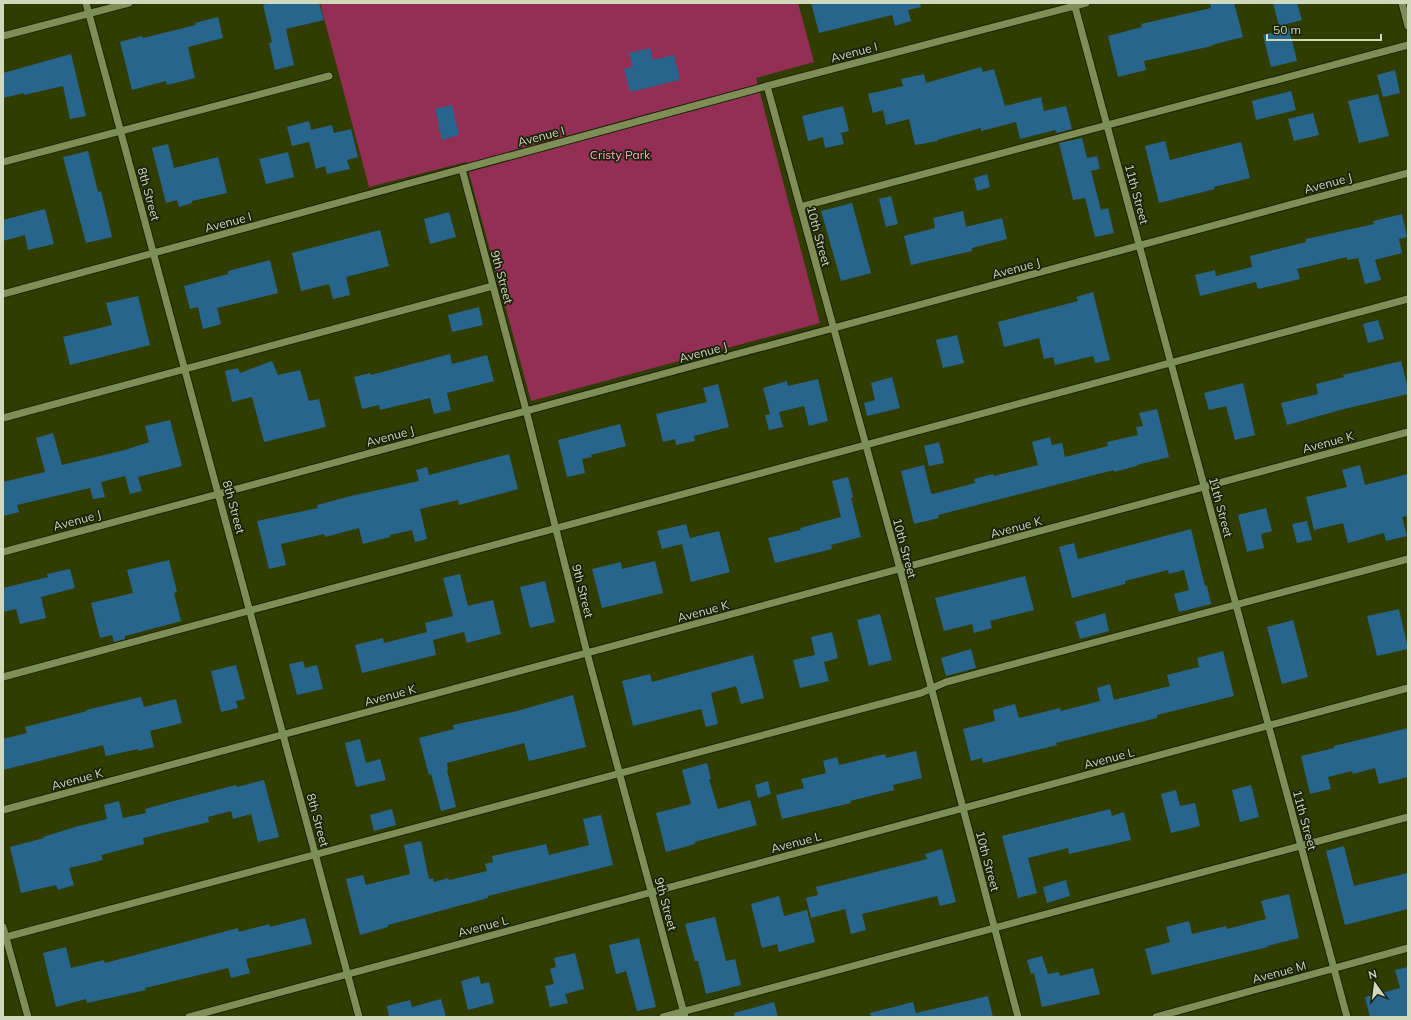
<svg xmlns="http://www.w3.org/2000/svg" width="1411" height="1020" viewBox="0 0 1411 1020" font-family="Mulish,sans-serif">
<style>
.green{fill:#932f55}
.building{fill:#27658d}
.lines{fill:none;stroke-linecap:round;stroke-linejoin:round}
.minor-casing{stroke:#1b2205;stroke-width:9}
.minor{stroke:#7f8e56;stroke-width:7}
.labels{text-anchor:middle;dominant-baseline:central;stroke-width:3.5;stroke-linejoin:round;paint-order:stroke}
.street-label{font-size:12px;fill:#d1d9bc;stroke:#1c210a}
.park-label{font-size:12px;fill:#ffa7c1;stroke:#1c210a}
</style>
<rect width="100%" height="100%" fill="#313d00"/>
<path class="green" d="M 320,3 L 798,3 L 814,62 L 756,78 L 820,323 L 531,401 L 466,162 L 369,187 Z"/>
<path class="building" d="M 270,3 L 319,3 L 324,20 L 286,29 L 294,65 L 275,70 L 269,43 L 272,42 L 263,5 Z
M 811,3 L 920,3 L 921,7 L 908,10 L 911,21 L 895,26 L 892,15 L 819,33 Z
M 1210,3 L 1234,3 L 1243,37 L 1212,45 L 1212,46 L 1144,61 L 1146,70 L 1118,77 L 1108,36 L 1142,27 L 1141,24 L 1211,8 Z
M 1273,3 L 1297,3 L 1302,20 L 1279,26 Z
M 218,17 L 223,38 L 188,47 L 195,78 L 167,85 L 166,81 L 132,90 L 120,42 L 142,36 L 143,38 L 196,25 L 195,23 Z
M 1289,28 L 1297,61 L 1271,67 L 1263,35 Z
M 650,48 L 653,60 L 674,55 L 680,80 L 630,92 L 624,69 L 633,67 L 629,53 Z
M 71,54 L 86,116 L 70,119 L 63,86 L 24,95 L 24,93 L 3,98 L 3,73 Z
M 981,67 L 983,72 L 994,69 L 1005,106 L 1041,97 L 1044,111 L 1066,106 L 1072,129 L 1057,133 L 1055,130 L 1020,139 L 1016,122 L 981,131 L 981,128 L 937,140 L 938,141 L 915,145 L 909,119 L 886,125 L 883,110 L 873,113 L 868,94 L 903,86 L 901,79 L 924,74 L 926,83 Z
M 1395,70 L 1400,93 L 1383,97 L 1377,75 Z
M 1291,91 L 1296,110 L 1256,120 L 1252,101 Z
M 1378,94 L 1389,136 L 1359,143 L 1348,101 Z
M 452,105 L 459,135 L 442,140 L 435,109 Z
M 843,106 L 849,131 L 841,133 L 844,144 L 825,148 L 823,137 L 808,141 L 802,116 Z
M 1313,113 L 1319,135 L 1294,141 L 1288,119 Z
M 309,121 L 311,130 L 332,125 L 334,133 L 351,129 L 358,157 L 347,160 L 350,169 L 327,174 L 325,166 L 316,169 L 309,142 L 292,146 L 287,127 Z
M 1082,138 L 1087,158 L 1097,156 L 1100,169 L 1091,171 L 1101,210 L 1108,208 L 1114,233 L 1095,237 L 1085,198 L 1073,200 L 1059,143 Z
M 1165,141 L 1170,160 L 1241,142 L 1250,178 L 1214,187 L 1215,189 L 1159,203 L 1145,146 Z
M 168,144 L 174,168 L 218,157 L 227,193 L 192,201 L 192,203 L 179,207 L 177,200 L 166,203 L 152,148 Z
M 88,151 L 98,192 L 101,191 L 112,237 L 86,243 L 63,157 Z
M 288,152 L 294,177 L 266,184 L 259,159 Z
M 987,174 L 990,187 L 977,191 L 974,178 Z
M 891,196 L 898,224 L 886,227 L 879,199 Z
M 852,203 L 871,273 L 841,281 L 821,211 Z
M 45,209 L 54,244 L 28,250 L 25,235 L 3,241 L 3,220 Z
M 963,211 L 966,227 L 1002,218 L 1007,239 L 972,248 L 972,251 L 911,265 L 904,236 L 935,228 L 933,218 Z
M 449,212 L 456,237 L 430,244 L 424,219 Z
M 1402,214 L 1407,237 L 1399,239 L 1402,253 L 1375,260 L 1381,280 L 1365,284 L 1358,258 L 1347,260 L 1347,257 L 1297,269 L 1300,279 L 1258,289 L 1256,282 L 1200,296 L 1195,275 L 1215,270 L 1216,276 L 1252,267 L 1250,256 L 1306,242 L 1306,239 L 1374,224 L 1373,221 Z
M 380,230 L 389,266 L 346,277 L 350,295 L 333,299 L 329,284 L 301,291 L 292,253 Z
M 270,260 L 278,293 L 217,308 L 221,324 L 203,329 L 198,307 L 190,309 L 184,286 L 228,274 L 228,271 Z
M 1093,292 L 1110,360 L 1095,363 L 1093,356 L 1055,365 L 1053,357 L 1044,359 L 1039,338 L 1004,347 L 998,322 L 1078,301 L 1076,297 Z
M 138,296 L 150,345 L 70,365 L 63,337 L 112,325 L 106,303 Z
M 479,307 L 483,325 L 452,332 L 448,315 Z
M 1378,320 L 1384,339 L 1368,343 L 1363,324 Z
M 957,335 L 964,363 L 943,368 L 936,340 Z
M 450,354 L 452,364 L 487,355 L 494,381 L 447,393 L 451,410 L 434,414 L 430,398 L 380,410 L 379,405 L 362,409 L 354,377 L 370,373 L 371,375 Z
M 272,361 L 278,375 L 300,370 L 309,401 L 319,399 L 326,427 L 264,442 L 252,397 L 232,402 L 225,371 L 238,368 L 240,373 Z
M 1401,361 L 1408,389 L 1408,394 L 1344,409 L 1287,425 L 1281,403 L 1318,394 L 1316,384 L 1344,377 L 1343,375 Z
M 892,377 L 900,408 L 867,416 L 864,403 L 875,400 L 871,383 Z
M 818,379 L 828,421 L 809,426 L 804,406 L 779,412 L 783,427 L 769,430 L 765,415 L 770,414 L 763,388 L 787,381 L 788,386 Z
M 1243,383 L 1255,435 L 1235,440 L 1226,406 L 1209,410 L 1204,393 Z
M 718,384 L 729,427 L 694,436 L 695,441 L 676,445 L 675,439 L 663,442 L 656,414 L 707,402 L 703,388 Z
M 1157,409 L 1169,457 L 1137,465 L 1137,466 L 1114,472 L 1114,470 L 938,515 L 939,518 L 914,524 L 901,471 L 924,465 L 931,493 L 933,494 L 975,483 L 974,479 L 993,474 L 994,476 L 1038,465 L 1032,442 L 1050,437 L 1052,445 L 1062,443 L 1065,457 L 1108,446 L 1107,442 L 1138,435 L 1136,427 L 1143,426 L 1139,413 Z
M 170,420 L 182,466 L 138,477 L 142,491 L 130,494 L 125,476 L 101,482 L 105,497 L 93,499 L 90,488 L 17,505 L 19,512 L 3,516 L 3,482 L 45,472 L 36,438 L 53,433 L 62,465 L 125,450 L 149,442 L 145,426 Z
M 620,424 L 626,446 L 591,455 L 592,457 L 582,459 L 585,473 L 567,477 L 558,440 Z
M 939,442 L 944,463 L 929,466 L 924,446 Z
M 509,454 L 518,489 L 459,505 L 458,500 L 420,509 L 427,539 L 415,542 L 412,530 L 390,535 L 390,537 L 363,544 L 359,528 L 325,537 L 324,534 L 281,544 L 286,565 L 269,569 L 257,521 L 318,508 L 317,505 L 351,496 L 419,481 L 416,470 L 427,467 L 429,475 Z
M 1360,465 L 1365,485 L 1408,474 L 1408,516 L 1402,517 L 1407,536 L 1386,541 L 1384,533 L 1348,543 L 1343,523 L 1314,530 L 1306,497 L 1347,487 L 1342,470 Z
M 848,477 L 853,497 L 851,498 L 861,537 L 831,545 L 832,549 L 775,563 L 768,538 L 801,530 L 800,528 L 841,517 L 832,481 Z
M 1266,508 L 1272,531 L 1261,534 L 1264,548 L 1247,552 L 1238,515 Z
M 1307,521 L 1312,540 L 1297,543 L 1292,524 Z
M 686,524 L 690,538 L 719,531 L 730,572 L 691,582 L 682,544 L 662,549 L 657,531 Z
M 1191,529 L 1205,586 L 1207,586 L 1211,604 L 1179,612 L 1174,594 L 1189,590 L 1184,570 L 1169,574 L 1168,570 L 1125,581 L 1125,584 L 1072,598 L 1059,547 L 1074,543 L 1078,559 Z
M 169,560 L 177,592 L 174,593 L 181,621 L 125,636 L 125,639 L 114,642 L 112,635 L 100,638 L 91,603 L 133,593 L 127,570 Z
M 655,561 L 663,593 L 602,608 L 592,569 L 621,562 L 622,569 Z
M 70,569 L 75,588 L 41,597 L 46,618 L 20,624 L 16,609 L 3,612 L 3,588 L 48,577 L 47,574 Z
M 460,574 L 468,606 L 493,600 L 501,634 L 467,643 L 464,632 L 433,640 L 436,655 L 362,673 L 355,645 L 383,638 L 384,643 L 427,632 L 425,623 L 453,616 L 443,578 Z
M 1025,576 L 1034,610 L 990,621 L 992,628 L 974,633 L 972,624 L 944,631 L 935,598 Z
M 545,581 L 555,622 L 530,628 L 520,587 Z
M 1399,609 L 1408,649 L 1377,656 L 1367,616 Z
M 1105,613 L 1109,631 L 1080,639 L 1075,622 Z
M 880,614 L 892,660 L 869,666 L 857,620 Z
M 1293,620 L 1308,677 L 1282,684 L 1267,627 Z
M 832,632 L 838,658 L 824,662 L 829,681 L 800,688 L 793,660 L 815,655 L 811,637 Z
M 971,649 L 976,668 L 946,676 L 941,658 Z
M 1223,651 L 1234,696 L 1157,715 L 1157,718 L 1056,743 L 1057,745 L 1041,749 L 983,763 L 982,758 L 971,761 L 963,729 L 995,721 L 993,710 L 1015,704 L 1019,718 L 1060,708 L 1061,711 L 1100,701 L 1097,688 L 1110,684 L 1114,700 L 1170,686 L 1167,675 L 1199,667 L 1197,658 Z
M 753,655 L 764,698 L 741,704 L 736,686 L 711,693 L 718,724 L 706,727 L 701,709 L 633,726 L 622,681 L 650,674 L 652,682 Z
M 303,661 L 305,668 L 317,665 L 323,689 L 297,695 L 289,664 Z
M 236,665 L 245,699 L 236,701 L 238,708 L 221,712 L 211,671 Z
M 573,695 L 586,747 L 529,761 L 524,743 L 447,763 L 448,770 L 447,770 L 456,807 L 441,811 L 431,774 L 429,775 L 419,738 L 454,729 L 453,725 L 517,711 Z
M 141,697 L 144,707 L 176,699 L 182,723 L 150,731 L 154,747 L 138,751 L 138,749 L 106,756 L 103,745 L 3,770 L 3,739 L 27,733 L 25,727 L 87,711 L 86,710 Z
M 1408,728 L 1408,777 L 1379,784 L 1375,768 L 1353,774 L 1352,771 L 1328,777 L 1331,789 L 1310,794 L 1301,756 L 1334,748 L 1334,746 Z
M 360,739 L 366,763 L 380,759 L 386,780 L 356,787 L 345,743 Z
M 916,751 L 922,778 L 893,785 L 894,790 L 850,801 L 851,803 L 782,819 L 776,795 L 804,788 L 801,779 L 826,773 L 823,761 L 837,757 L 839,765 L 885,754 L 886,758 Z
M 707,763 L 711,779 L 709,779 L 718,809 L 750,800 L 757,825 L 695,842 L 695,844 L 666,852 L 656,813 L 691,804 L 682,770 Z
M 264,780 L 279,837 L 258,842 L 251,814 L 233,819 L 231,811 L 208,817 L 209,822 L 143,838 L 144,844 L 101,855 L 103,860 L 69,868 L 74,885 L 58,890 L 56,885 L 21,893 L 10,847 L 44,838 L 43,837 L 75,827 L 107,819 L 104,805 L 119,801 L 123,818 L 146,813 L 145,809 L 174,801 L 236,785 L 237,787 Z
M 768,781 L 771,794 L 758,798 L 755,785 Z
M 1251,785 L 1259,817 L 1240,822 L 1232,790 Z
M 1176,790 L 1180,806 L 1195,803 L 1200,826 L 1171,833 L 1161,794 Z
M 392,809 L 396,825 L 374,831 L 370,815 Z
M 1110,809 L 1112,816 L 1124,812 L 1131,840 L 1069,854 L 1068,848 L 1028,858 L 1037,893 L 1018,898 L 1002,836 Z
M 601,815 L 613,865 L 488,896 L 488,898 L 388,925 L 388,927 L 360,935 L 346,879 L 363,875 L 366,885 L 410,874 L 404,845 L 421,841 L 429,879 L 433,878 L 434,882 L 448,878 L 449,880 L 487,871 L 485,864 L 493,862 L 492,856 L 546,844 L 549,855 L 589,845 L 583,819 Z
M 1344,846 L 1354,886 L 1408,873 L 1408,909 L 1345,925 L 1326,851 Z
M 942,849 L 956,902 L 940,906 L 937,896 L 862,914 L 866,930 L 851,934 L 845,909 L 811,918 L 806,898 L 818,895 L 816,887 L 927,859 L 925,854 Z
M 1066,880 L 1070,896 L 1047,903 L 1043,887 Z
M 1289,894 L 1299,938 L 1267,946 L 1268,947 L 1152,975 L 1145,949 L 1170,942 L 1166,927 L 1189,921 L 1192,934 L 1226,926 L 1227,929 L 1266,919 L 1261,901 Z
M 779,896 L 784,916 L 807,910 L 815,942 L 779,952 L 777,944 L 762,948 L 751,904 Z
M 715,917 L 726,961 L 735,959 L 741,985 L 706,994 L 698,961 L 695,961 L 685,924 Z
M 305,918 L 312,944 L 246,959 L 250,973 L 231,978 L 228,968 L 145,988 L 146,990 L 87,1003 L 86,999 L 56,1007 L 43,953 L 66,947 L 71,968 L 104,960 L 105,963 L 238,928 L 239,932 L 269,924 L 270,927 Z
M 639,938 L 656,1007 L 637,1011 L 626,971 L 616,974 L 609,945 Z
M 575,953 L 584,989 L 565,994 L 568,1003 L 550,1007 L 545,986 L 554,984 L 550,969 L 556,967 L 554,958 Z
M 1042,956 L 1048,974 L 1059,972 L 1060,976 L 1093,968 L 1100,994 L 1042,1007 L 1034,973 L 1031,974 L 1027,960 Z
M 1408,967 L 1408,1017 L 1370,1017 L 1365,997 L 1400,988 L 1395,970 Z
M 479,976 L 481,984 L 489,982 L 494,1003 L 468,1010 L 461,981 Z
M 988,996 L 993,1017 L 871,1017 L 870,1013 L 913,1002 L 916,1013 Z
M 441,999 L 446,1017 L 389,1017 L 387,1006 L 410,1000 L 412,1007 Z
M 774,1002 L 778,1017 L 734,1017 L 734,1013 Z"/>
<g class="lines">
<defs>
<path id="minor" d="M 86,3 L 359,1017
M 1074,3 L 1347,1017
M 1402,3 L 1408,26
M 3,36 L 129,3
M 767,86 L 900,569 L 1018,1017
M 3,162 L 329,76
M 462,169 L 526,410 L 587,653 L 685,1017
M 800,207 L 1408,45
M 3,294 L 767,86 L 1086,3
M 3,418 L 493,286
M 3,552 L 1408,173
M 3,677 L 1408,299
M 3,810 L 1408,432
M 3,927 L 28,1017
M 6,937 L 921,693 L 946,682 L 1408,559
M 189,1017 L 1408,688
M 663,1017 L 1408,817
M 1156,1017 L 1408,948"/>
</defs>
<use href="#minor" class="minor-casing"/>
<use href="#minor" class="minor"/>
</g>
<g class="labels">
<g class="street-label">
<text transform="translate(854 52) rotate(-15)">Avenue I</text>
<text transform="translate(541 136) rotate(-15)">Avenue I</text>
<text transform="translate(1328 183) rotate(-15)">Avenue J</text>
<text transform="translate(149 194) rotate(75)">8th Street</text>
<text transform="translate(1137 194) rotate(75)">11th Street</text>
<text transform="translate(228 222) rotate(-15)">Avenue I</text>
<text transform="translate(819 236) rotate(75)">10th Street</text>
<text transform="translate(1016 268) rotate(-15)">Avenue J</text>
<text transform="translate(502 277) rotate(75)">9th Street</text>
<text transform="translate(703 352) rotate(-15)">Avenue J</text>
<text transform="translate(390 436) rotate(-15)">Avenue J</text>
<text transform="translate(1328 442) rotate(-15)">Avenue K</text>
<text transform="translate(234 507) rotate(75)">8th Street</text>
<text transform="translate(1221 507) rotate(75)">11th Street</text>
<text transform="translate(77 520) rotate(-15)">Avenue J</text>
<text transform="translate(1016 527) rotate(-15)">Avenue K</text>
<text transform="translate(905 548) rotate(75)">10th Street</text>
<text transform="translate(583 591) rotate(76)">9th Street</text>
<text transform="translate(703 611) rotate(-15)">Avenue K</text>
<text transform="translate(390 695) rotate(-15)">Avenue K</text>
<text transform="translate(1109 758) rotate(-15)">Avenue L</text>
<text transform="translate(77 779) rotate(-15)">Avenue K</text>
<text transform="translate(318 820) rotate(75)">8th Street</text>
<text transform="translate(1305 820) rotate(75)">11th Street</text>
<text transform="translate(796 842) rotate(-15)">Avenue L</text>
<text transform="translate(988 861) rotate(75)">10th Street</text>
<text transform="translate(666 904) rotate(75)">9th Street</text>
<text transform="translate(483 926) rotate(-15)">Avenue L</text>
<text transform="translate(1279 972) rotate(-15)">Avenue M</text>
</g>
<g class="park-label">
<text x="620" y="154">Cristy Park</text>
</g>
</g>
<rect width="1411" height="1020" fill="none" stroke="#d1d9bc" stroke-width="8"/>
<g transform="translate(1375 984) rotate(346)" stroke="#1c210a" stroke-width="3" paint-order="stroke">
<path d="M0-3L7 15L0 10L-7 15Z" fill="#d1d9bc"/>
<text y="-6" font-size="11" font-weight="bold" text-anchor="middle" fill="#d1d9bc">N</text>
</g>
<path d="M1267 34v6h114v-6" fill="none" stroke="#d1d9bc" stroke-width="2"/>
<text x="1273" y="34" font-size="12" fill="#d1d9bc" stroke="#1c210a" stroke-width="3" paint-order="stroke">50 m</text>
</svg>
